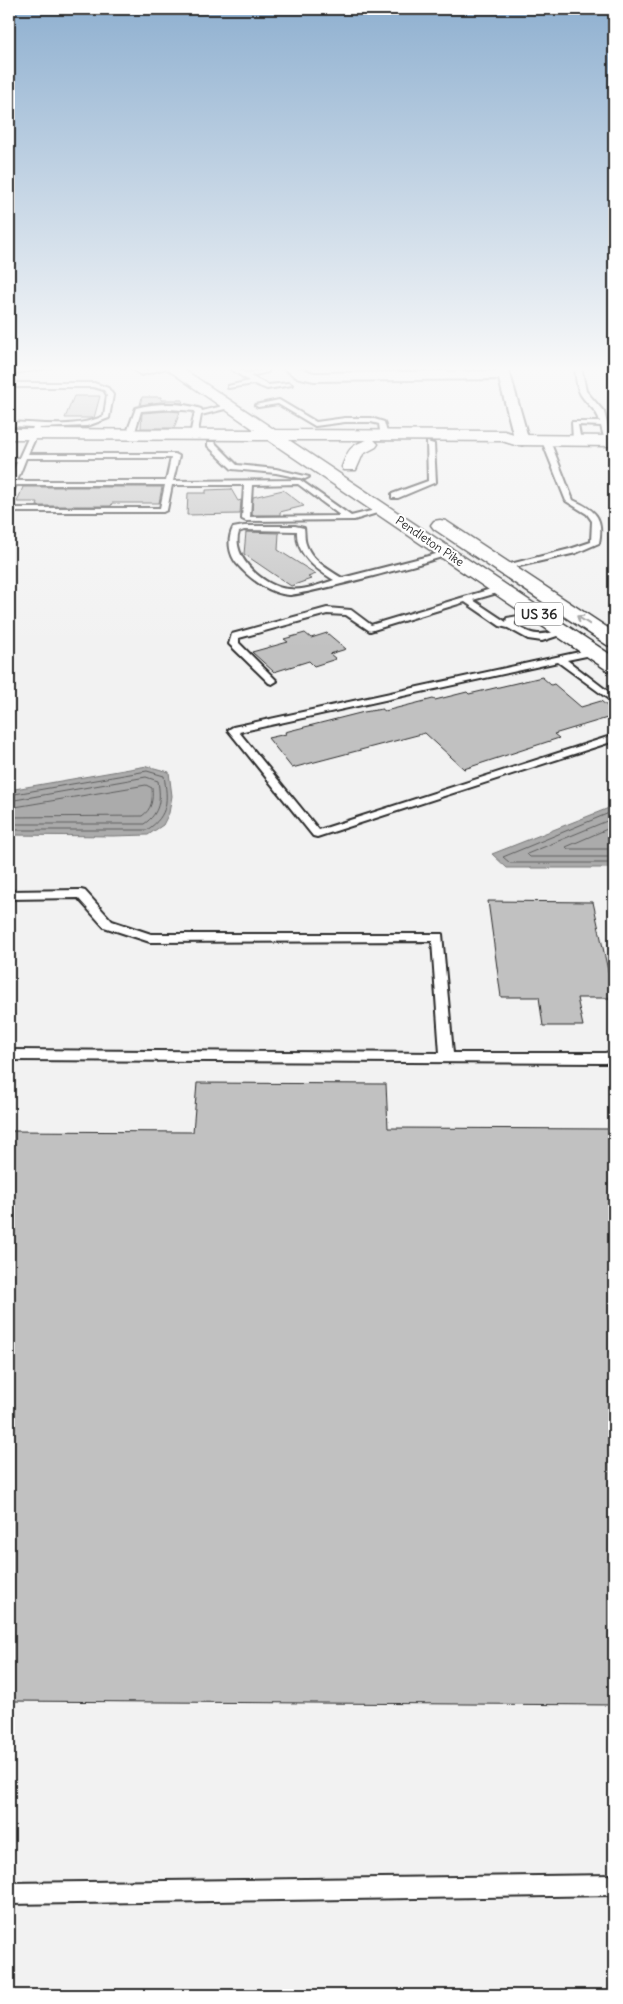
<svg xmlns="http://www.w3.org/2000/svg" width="623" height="2004" viewBox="0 0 623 2004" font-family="Delius,sans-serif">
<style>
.water{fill:#ababab;stroke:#787878}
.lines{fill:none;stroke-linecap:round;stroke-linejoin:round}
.shore{stroke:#5e5e5e;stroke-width:1}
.building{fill:#c1c1c1;stroke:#2b2b2b}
.lane-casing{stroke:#2b2b2b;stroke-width:4}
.street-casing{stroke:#2b2b2b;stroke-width:4}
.primary-casing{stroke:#2b2b2b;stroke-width:3}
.lane{fill:#fff;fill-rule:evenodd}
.street{fill:#fff;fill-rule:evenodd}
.primary{fill:#fff;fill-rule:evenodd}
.oneway{stroke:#a0a0a0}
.labels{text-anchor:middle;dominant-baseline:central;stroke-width:4;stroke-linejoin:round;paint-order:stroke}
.far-street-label{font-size:12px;fill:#2b2b2b;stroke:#fff}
.shield{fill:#fff;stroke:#6b6b6b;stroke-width:1}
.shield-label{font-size:14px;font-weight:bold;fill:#2b2b2b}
</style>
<rect width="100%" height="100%" fill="#f2f2f2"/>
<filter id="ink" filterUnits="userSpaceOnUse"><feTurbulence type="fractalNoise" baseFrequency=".02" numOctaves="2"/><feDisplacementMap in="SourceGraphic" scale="10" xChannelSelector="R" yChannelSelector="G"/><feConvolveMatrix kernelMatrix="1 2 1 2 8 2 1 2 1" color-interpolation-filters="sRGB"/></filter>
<g filter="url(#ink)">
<path class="water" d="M 147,766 L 169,772 L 172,796 L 169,813 L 163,825 L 148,835 L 113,836 L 9,835 L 9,790 Z
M 614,806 L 614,868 L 507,868 L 492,854 Z"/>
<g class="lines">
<path class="shore" d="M 9,795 L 147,771 L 164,776 C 168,800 169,815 147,830 L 9,830
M 9,801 L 146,777 L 158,781 C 161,800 160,813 144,824 L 9,824
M 9,808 L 146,785 L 152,788 C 153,800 152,809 142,816 L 9,817
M 614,811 L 503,857 L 510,863 L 614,863
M 614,818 L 527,854 L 530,857 L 614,857
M 614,826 L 566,847 L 568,849 L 614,849"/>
</g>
<path class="building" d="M 74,396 L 100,396 L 94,418 L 65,418 Z
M 142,397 L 161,397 L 161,400 L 183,400 L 182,403 L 160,402 L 140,405 Z
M 169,411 L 180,412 L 174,428 L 141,428 L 142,413 Z
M 23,487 L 162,487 L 159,503 L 112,503 L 111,506 L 37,506 L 38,502 L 17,502 Z
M 231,489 L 238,501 L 241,500 L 240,514 L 187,515 L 188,493 L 206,493 L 206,490 Z
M 283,490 L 304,506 L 280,512 L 280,515 L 252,515 L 253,497 Z
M 246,532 L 279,533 L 278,550 L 316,574 L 308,577 L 311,579 L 291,586 L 244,554 Z
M 305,633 L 311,638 L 327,633 L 346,649 L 330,654 L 336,659 L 314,666 L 309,661 L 274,672 L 252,652 L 288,642 L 284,639 Z
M 542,677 L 551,685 L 554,684 L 581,707 L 601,701 L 614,712 L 614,716 L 554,734 L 559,738 L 464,769 L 425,733 L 292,768 L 268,738 L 286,734 L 285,732 L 364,712 L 382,709 L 385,711 L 433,699 L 435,700 L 467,692 L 469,694 Z
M 488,901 L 593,902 L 614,998 L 577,998 L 583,1026 L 543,1026 L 539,997 L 501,997 Z
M 197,1083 L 386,1084 L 388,1128 L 614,1129 L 614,1705 L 9,1701 L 9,1131 L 193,1132 Z"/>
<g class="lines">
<defs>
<path id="lane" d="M 36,367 L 53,367 L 9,374 L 9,370 Z
M 130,367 L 137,367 L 142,371 L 160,367 L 170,367 L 141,375 Z
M 228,367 L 235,367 L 245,373 L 268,370 L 268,372 L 250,376 L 268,385 L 289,383 L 292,385 L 267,389 L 254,384 L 228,388 L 228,386 L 249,381 Z
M 575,367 L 581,367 L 586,391 L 604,412 L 612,443 L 605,441 L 601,426 L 578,425 L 581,441 L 577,443 L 573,441 L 572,422 L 600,422 C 597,409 588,406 581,395 C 576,387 576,376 575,367 Z
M 9,383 L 94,383 L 108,388 L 113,395 L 109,418 L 87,426 L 40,428 L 28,454 L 175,454 L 179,456 L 173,481 L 300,480 L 351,516 L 383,508 L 387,510 L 354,520 L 246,521 L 242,519 L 244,485 L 172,485 L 167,510 L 163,512 L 9,512 L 9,508 L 160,508 L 165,485 L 16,485 L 12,494 L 9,494 L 9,482 L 17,462 L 9,462 L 9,458 L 19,458 L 33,427 L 9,426 L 9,422 C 39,423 75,429 104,416 L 107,395 L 104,390 L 93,387 L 9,387 ZM 26,458 L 171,458 L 166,481 L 17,481 ZM 298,484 L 341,516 L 250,517 L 252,485 Z
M 279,400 L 316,422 L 345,418 L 371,418 L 384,422 L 388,436 L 381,438 L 379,424 L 371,422 L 345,422 L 315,426 L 278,404 L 258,407 L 255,405 Z
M 231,404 L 234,406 L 233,407 L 201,415 L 197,437 L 190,435 L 195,411 L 169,409 L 141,411 L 134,435 L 130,437 L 126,435 L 136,408 C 156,403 181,402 201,409 L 202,411 Z
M 543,439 L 550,441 L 573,500 C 595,510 604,517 599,543 L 576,553 L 502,570 L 502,566 L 570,549 L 591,542 L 592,521 L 587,514 L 566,501 L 542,441 Z
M 208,442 L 214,442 L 237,465 L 276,469 L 309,477 L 305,479 L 276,473 L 232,469 L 208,446 Z
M 427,442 L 434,444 L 436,482 L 398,498 L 392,498 L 392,494 L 428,481 Z
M 244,526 L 295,526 L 304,528 C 305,533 304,539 306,544 C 311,560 329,570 342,578 L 448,551 L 452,553 C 444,559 302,595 289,595 C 270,594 249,578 237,564 C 229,554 227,540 233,528 ZM 244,530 L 297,531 C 296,555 316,569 334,580 C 319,585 304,591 289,589 C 265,588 230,557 239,532 Z
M 501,586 L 504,587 L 504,591 L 473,600 L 506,622 L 507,618 L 541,612 L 541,616 L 515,622 L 515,625 C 536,638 542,635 565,629 L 569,632 L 542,641 L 528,639 L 508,628 L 500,626 L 465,602 L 370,631 L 346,615 L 327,614 L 239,638 L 239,643 L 277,681 L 272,684 L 269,683 L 229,644 L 232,634 L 327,608 L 351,610 L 371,625 Z
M 593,649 L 596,650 L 596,654 L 567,660 L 614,696 L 614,703 L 558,662 L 239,732 L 319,830 L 614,735 L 614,741 L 317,837 L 313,836 L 228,730 L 233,727 Z
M 81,890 L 85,891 L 112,921 L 151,934 L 442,934 L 453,1053 L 605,1053 L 614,1051 L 614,1061 L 605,1063 L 9,1060 L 9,1050 L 440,1053 L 432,941 L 150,942 L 104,927 L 78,898 L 9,899 L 9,891 Z
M 614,1875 L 614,1895 L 9,1904 L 9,1883 Z"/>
<path id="street" d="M 282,367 L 296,367 L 314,373 L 497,371 L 496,367 L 508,367 L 529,441 L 522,445 L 515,441 L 499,379 L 314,381 L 296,377 Z"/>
<path id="primary" d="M 164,367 L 180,367 L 275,430 L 504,431 L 517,435 L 614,436 L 614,446 L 515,445 L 502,441 L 374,440 L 378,444 L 376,447 L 363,454 L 356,470 L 344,470 L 342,467 C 348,451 349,446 367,440 L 289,440 L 614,657 L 614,672 L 607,670 L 268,440 L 9,439 L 9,429 L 255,430 Z
M 440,520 L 446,521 L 614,632 L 614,647 L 607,645 L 434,529 L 431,525 L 434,521 Z"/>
</defs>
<use href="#lane" class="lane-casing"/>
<use href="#street" class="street-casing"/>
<use href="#primary" class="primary-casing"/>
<use href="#lane" class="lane"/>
<use href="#street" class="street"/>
<use href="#primary" class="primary"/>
</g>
<defs><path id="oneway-shaft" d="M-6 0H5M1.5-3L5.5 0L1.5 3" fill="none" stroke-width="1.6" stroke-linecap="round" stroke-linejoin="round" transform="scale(1.25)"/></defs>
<use class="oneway" href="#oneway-shaft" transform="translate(583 620) rotate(-147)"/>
</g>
<linearGradient id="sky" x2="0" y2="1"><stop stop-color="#8fb0d0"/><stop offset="0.57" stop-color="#f9f9f9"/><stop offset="1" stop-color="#f9f9f9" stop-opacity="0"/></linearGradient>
<rect width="623" height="647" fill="url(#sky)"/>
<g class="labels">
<g class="far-street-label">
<text transform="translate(430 541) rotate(34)">Pendleton Pike</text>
</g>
<rect class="shield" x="515" y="602.5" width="48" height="23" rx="4"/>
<g class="shield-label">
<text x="539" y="614">US 36</text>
</g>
</g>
<rect width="623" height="2004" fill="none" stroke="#fff" stroke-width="30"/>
<rect x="15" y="15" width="593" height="1974" fill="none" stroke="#2b2b2b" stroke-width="2" filter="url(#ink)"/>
</svg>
